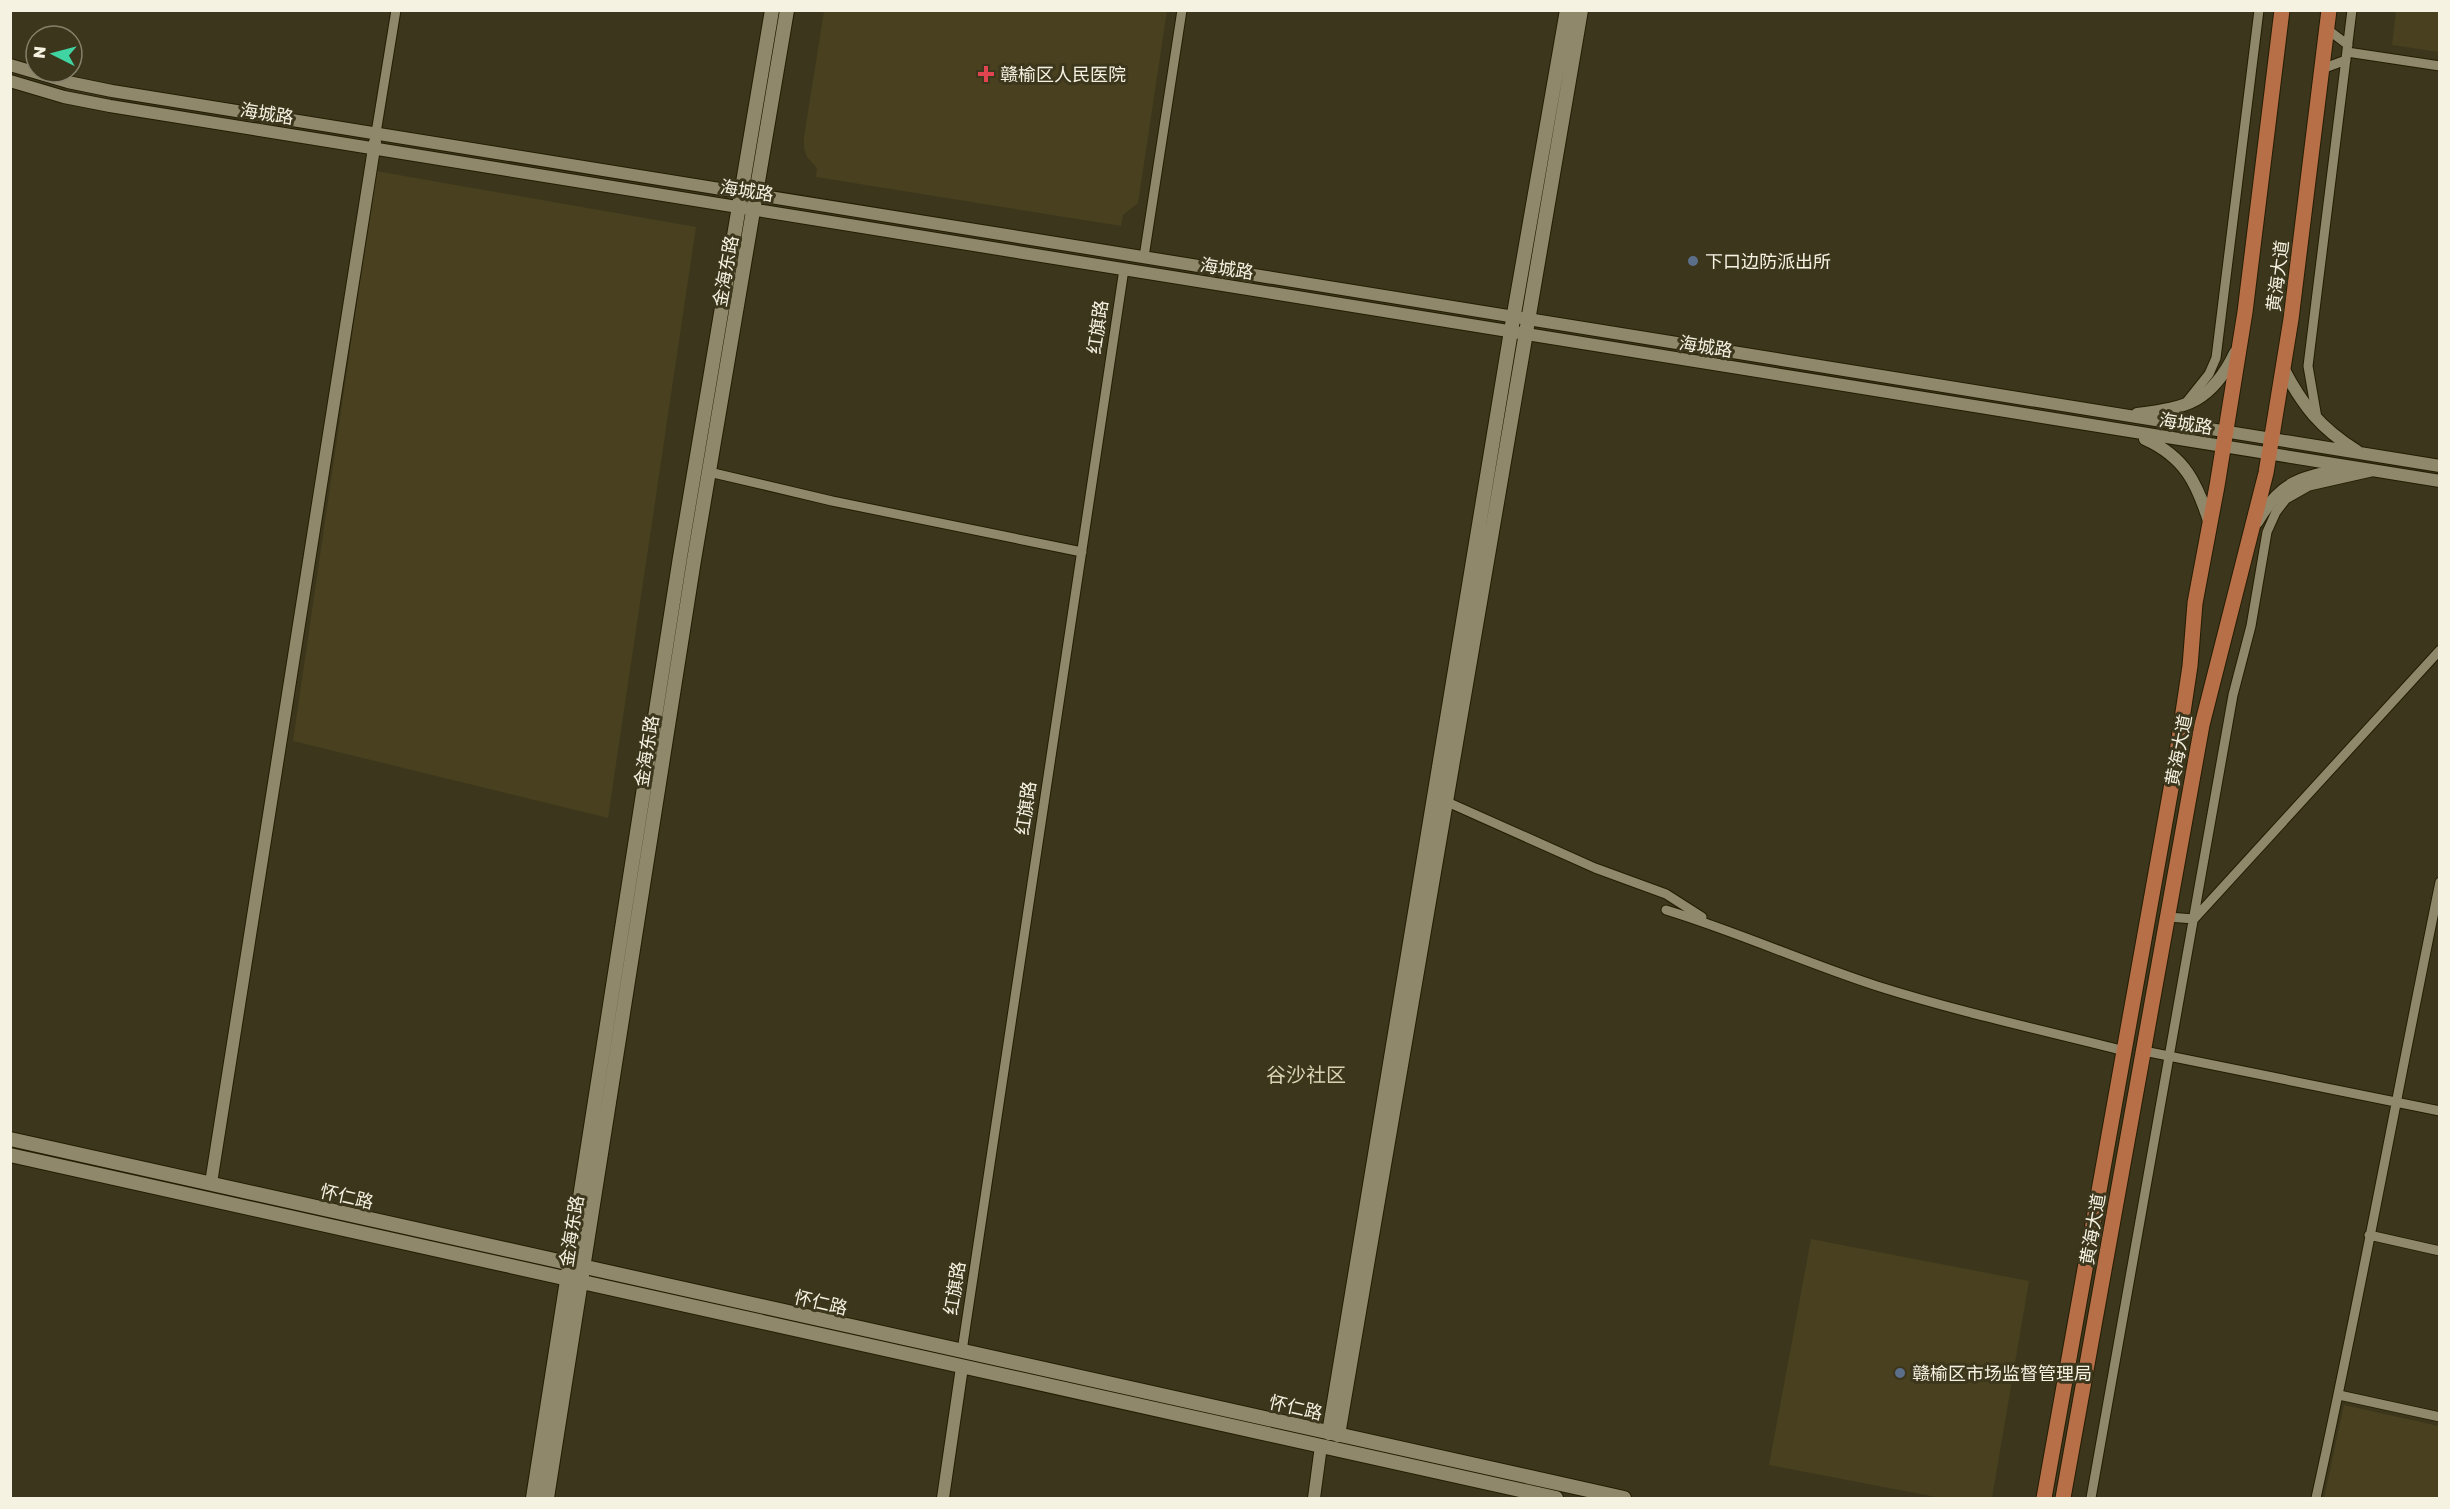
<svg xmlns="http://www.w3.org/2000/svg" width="2450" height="1509" viewBox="0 0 2450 1509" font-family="'Golos Text','Noto Sans SC',sans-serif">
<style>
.built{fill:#48401e}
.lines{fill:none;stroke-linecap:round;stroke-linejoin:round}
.minor-casing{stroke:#231d04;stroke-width:11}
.tertiary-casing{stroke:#231d04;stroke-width:14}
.secondary-casing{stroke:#231d04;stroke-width:16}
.primary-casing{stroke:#231d04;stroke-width:17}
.minor{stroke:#8f886b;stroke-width:9}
.tertiary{stroke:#8f886b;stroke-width:12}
.secondary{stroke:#8f886b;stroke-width:14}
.primary{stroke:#b76f48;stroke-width:15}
.health-dot{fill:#e0444e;stroke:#3c361c;stroke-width:2}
.service-dot{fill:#5c6f8a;stroke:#3c361c;stroke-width:2}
.labels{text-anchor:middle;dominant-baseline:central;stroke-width:6;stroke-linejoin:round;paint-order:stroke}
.poi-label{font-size:18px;fill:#f6f2e2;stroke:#3c361c;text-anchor:start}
.street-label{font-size:18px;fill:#f6f2e2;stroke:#3c361c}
.neighbourhood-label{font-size:20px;fill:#d8d1b2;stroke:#3c361c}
</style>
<rect width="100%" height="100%" fill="#3c361c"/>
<path class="built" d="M 824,11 L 1167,11 L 1138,203 L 1123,215 L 1121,226 L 816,177 L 817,168 L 807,157 L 804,148 L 804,137 Z
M 2396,11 L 2439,11 L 2439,52 L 2392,45 Z
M 376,171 L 696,227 L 608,818 L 293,741 Z
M 1811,1239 L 2029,1281 L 1992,1498 L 1941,1498 L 1769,1465 Z
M 2344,1405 L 2439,1426 L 2439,1498 L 2324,1498 Z"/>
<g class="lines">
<defs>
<path id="minor" d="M 2327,29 L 2348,45
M 2347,52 L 2440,66
M 2322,69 L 2346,60
M 376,133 L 396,10
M 1144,257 L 1182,10
M 2185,404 L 2209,374 L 2216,358 L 2259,10
M 2317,418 L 2308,366 L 2352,10
M 709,472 L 832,501 L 1082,552
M 1445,801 L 1595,868 L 1666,894 L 1702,917
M 1666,910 C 1738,932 1806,963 1877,986 C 1959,1012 2042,1030 2125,1051
M 2168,917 L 2194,919 L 2440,650
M 2144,1051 L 2440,1111
M 2369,1235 L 2440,1251
M 962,1351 L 1124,269
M 2339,1395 L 2440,1417
M 2091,1498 L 2233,695 L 2251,626 L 2267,532 L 2276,512 L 2286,499 L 2309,486 L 2371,472
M 2316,1498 C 2361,1294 2398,1087 2440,882"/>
<path id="tertiary" d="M 10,65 L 68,82 L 112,91 L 2440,466
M 10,81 L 64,97 L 110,106 L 2440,481
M 2283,368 C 2303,406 2320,428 2357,451
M 2137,414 C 2188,408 2212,401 2235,353
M 2145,439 C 2185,457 2197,483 2210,524
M 2257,522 C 2281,481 2301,477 2346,469
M 211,1183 L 375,142
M 943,1498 L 962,1367
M 1314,1498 L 1321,1446"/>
<path id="secondary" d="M 10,1139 L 1624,1498
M 10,1155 L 1556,1498
M 1329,1433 L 1511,331 L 1567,10
M 1338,1435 L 1581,10
M 533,1498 L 680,557 L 772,10
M 547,1498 L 694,560 L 787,10"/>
<path id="primary" d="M 2044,1498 L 2174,772 L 2190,666 L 2195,603 L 2217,486 L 2245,312 L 2282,10
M 2063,1498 L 2202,725 L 2266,473 L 2291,319 L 2329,10"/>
</defs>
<use href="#minor" class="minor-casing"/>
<use href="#tertiary" class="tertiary-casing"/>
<use href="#secondary" class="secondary-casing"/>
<use href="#primary" class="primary-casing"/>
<use href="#minor" class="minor"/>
<use href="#tertiary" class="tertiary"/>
<use href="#secondary" class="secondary"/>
<use href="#primary" class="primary"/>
</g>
<path class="health-dot" d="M983 65h6v6h6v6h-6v6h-6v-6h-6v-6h6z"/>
<g class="service-dot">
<circle cx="1693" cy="261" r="6"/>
<circle cx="1900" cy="1373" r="6"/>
</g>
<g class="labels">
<g class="poi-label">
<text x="1000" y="74">赣榆区人民医院</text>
<text x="1705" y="261">下口边防派出所</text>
<text x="1912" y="1373">赣榆区市场监督管理局</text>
</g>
<g class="street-label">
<text transform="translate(267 113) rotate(9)">海城路</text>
<text transform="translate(747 190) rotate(9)">海城路</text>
<text transform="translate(1227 268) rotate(9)">海城路</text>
<text transform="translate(725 271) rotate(-80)">金海东路</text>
<text transform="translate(2277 276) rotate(-83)">黄海大道</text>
<text transform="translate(1097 327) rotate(-82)">红旗路</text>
<text transform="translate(1706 346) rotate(9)">海城路</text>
<text transform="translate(2186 423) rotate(9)">海城路</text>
<text transform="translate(2178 750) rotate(-79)">黄海大道</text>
<text transform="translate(646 751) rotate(-81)">金海东路</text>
<text transform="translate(1025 808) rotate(-82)">红旗路</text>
<text transform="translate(347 1196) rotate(13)">怀仁路</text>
<text transform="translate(2092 1229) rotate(-80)">黄海大道</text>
<text transform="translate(571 1231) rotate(-81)">金海东路</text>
<text transform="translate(954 1288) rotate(-81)">红旗路</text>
<text transform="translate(821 1302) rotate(13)">怀仁路</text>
<text transform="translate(1296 1407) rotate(13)">怀仁路</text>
</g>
<g class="neighbourhood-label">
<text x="1306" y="1074">谷沙社区</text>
</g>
</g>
<rect width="2450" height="1509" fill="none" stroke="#f6f2e2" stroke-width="24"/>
<g transform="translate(54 54) rotate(276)"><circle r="28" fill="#3c361c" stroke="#86816b" stroke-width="1.5"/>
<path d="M0-4.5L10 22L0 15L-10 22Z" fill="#40d4a2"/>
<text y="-9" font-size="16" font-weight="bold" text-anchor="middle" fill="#f6f2e2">N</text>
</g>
</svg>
